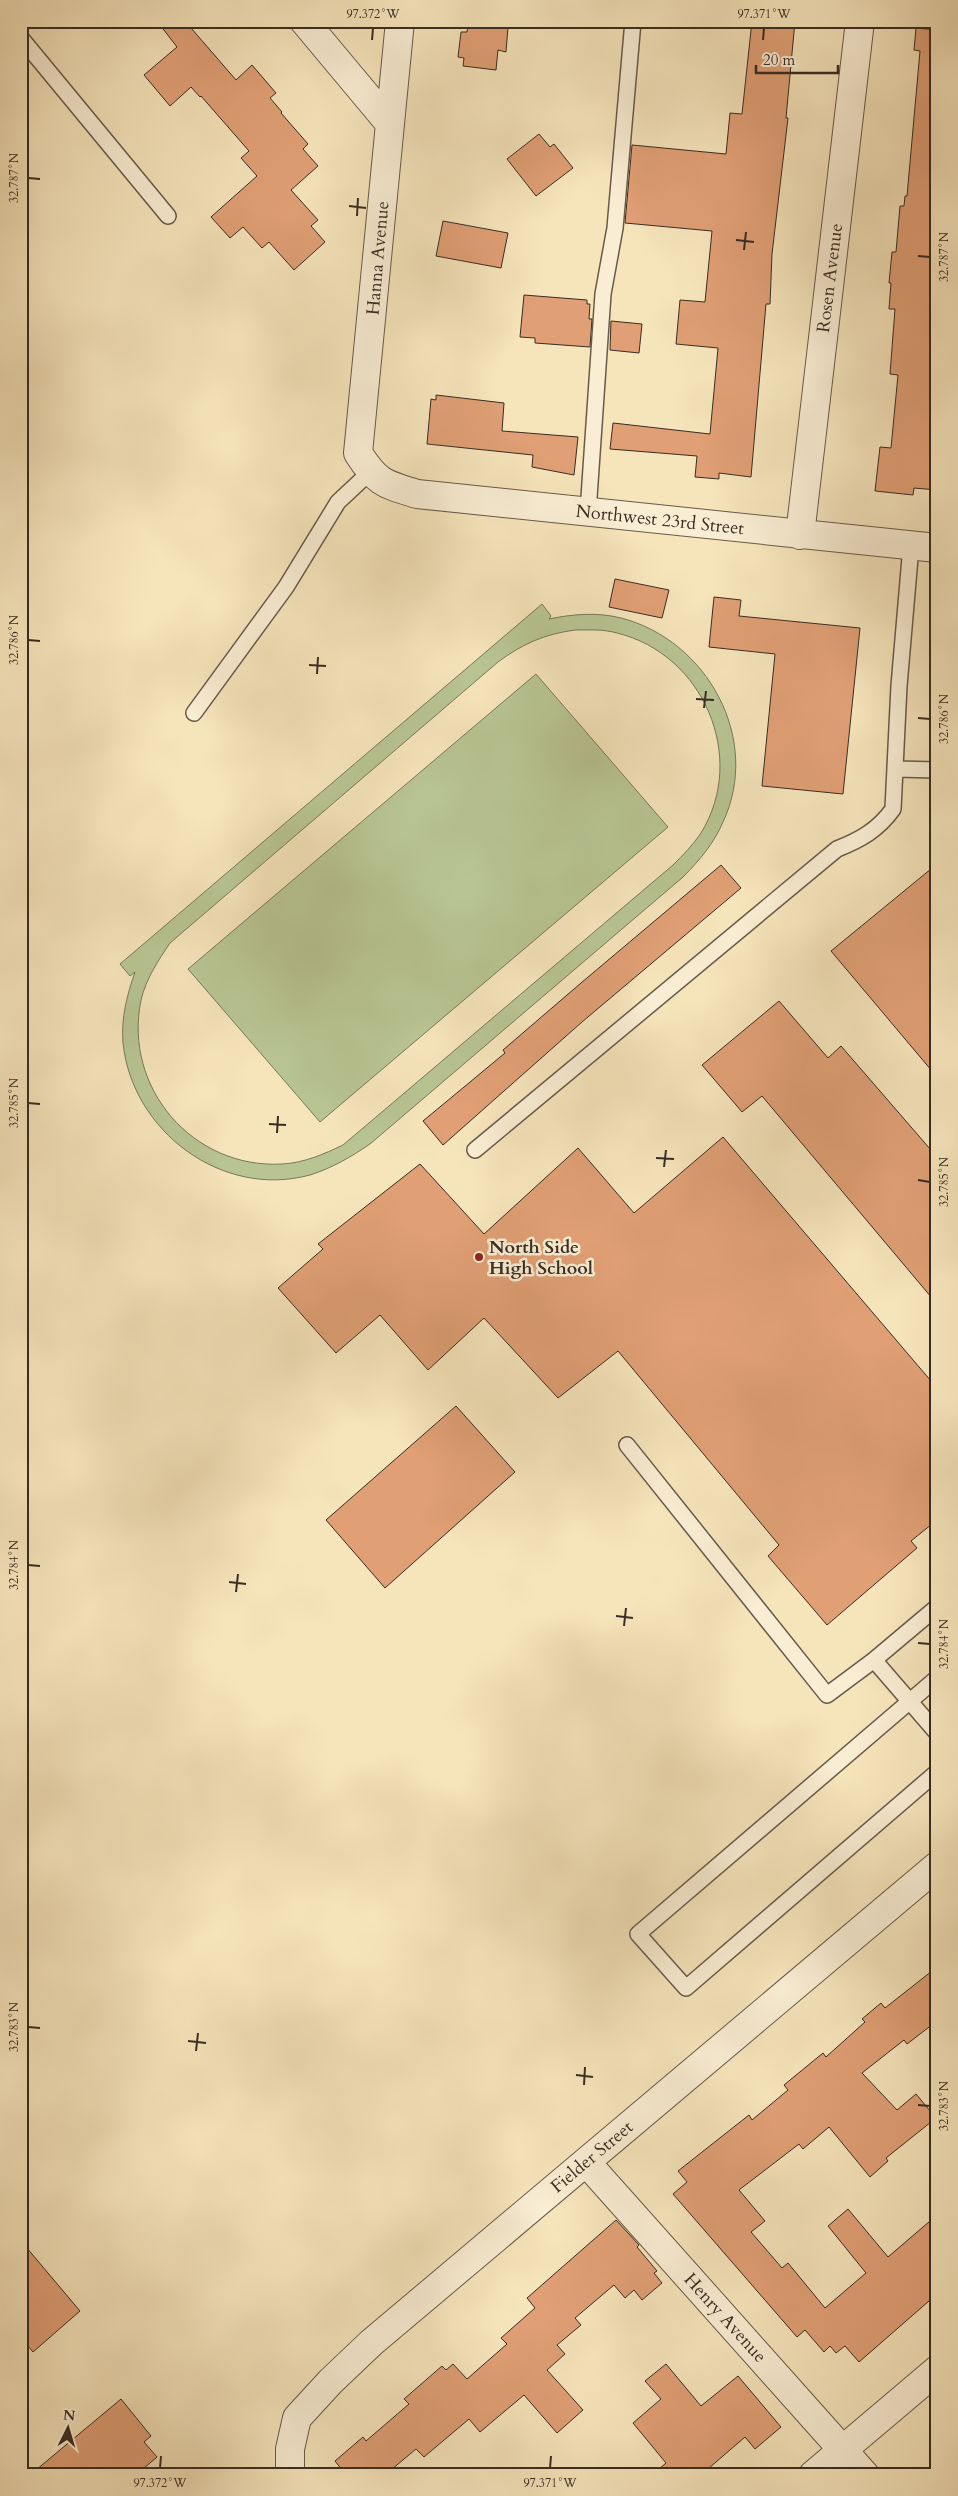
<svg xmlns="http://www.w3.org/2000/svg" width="958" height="2496" viewBox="0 0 958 2496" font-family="Cardo,serif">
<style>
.green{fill:#b8c593;stroke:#78785b;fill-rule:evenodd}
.building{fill:#e09f75;stroke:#382c23}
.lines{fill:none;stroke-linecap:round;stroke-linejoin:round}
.lane-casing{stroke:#685a49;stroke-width:18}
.street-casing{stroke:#685a49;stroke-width:30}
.lane{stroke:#f9edd3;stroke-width:15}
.street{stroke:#f9edd3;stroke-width:28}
.ticks{fill:none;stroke:#382c23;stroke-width:2}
.poi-dot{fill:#8f2418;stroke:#f9edd3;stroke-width:2}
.labels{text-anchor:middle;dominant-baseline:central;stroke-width:5;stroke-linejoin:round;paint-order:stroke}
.street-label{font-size:18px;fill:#382c23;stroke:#f9edd3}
.poi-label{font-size:18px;font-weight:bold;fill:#382c23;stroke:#f9edd3;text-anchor:start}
.neatline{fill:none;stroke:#382c23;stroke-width:2}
.ticks-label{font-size:12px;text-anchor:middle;fill:#382c23}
</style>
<rect width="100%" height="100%" fill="#f6e4bb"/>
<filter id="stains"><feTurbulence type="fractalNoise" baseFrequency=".004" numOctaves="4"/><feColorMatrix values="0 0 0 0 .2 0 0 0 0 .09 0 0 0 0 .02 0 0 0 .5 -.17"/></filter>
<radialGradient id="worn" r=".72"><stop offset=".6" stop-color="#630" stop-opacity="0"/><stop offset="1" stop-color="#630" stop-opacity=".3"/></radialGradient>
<path class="green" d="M 542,604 L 551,616 L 549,619 C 573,614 597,612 621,618 C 707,640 762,739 723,822 C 714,843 700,860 683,877 L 370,1144 C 351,1157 332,1168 310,1175 C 222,1199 132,1131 123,1043 C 121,1018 127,995 135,972 L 130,976 L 120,964 ZM 575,630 C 589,630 603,629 617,633 C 703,654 748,757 701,833 C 693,845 683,855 673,865 L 343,1145 C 324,1154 304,1163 282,1164 C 193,1169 123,1088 141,1000 C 146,979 158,961 170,943 L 498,662 C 522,644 545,634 575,630 Z
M 536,674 L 668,827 L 320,1122 L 188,969 Z"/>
<path class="building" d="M 157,21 L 185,21 L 236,80 L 252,65 L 276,93 L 270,98 L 282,112 L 281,113 L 308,144 L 303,149 L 318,166 L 291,190 L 318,220 L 311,226 L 325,242 L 294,270 L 269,242 L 262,248 L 243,227 L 230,238 L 211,217 L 257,176 L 241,158 L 249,151 L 201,96 L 200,97 L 191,87 L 170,106 L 144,75 L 177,47 Z
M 752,21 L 795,21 L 786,118 L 788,118 L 772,254 L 770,304 L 766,304 L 751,477 L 719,473 L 719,479 L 695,477 L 697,456 L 610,449 L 613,423 L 710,434 L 718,348 L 676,344 L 680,300 L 705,302 L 712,231 L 625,223 L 632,145 L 726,154 L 730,113 L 742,114 Z
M 468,22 L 508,27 L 506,52 L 498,50 L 496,70 L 463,66 L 464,58 L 458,57 L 461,32 L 467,32 Z
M 916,28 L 937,30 L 937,490 L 914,488 L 913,495 L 875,491 L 880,447 L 891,448 L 898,375 L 890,374 L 895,309 L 889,309 L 891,283 L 889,283 L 892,252 L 896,252 L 900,206 L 904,206 L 905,196 L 907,196 L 920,51 L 914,50 Z
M 539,134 L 550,147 L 554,144 L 573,168 L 536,196 L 507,159 Z
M 443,221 L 508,233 L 501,268 L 436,256 Z
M 524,295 L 587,300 L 587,304 L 590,304 L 589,319 L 592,319 L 590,347 L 535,343 L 535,338 L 520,337 Z
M 611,321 L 642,324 L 639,353 L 610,350 Z
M 436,395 L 504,403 L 502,431 L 578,437 L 574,475 L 532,467 L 533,455 L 427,444 L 431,399 L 436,400 Z
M 615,579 L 669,590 L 662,618 L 609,607 Z
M 714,597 L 741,600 L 739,616 L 860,628 L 843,794 L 762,786 L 775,654 L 709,647 Z
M 937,864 L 937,1077 L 831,951 Z
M 721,865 L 741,888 L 582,1022 L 443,1145 L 423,1121 L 505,1053 L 503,1050 L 581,983 Z
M 779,1001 L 828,1058 L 841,1046 L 937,1157 L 937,1304 L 762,1096 L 742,1112 L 702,1065 Z
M 723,1137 L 937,1388 L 937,1520 L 911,1541 L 917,1548 L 827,1625 L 768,1556 L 779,1545 L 618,1351 L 558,1398 L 484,1318 L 428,1370 L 380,1315 L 336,1353 L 278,1288 L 323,1249 L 318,1244 L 420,1164 L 484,1234 L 578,1148 L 634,1213 Z
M 456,1406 L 515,1472 L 385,1588 L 326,1520 Z
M 937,1967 L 937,2021 L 907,2044 L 904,2040 L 862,2073 L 897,2110 L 916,2094 L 936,2118 L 886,2158 L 888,2161 L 870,2177 L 829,2127 L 803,2149 L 799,2144 L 739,2190 L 765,2221 L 751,2232 L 782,2268 L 788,2263 L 825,2308 L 866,2273 L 828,2226 L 848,2209 L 888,2257 L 937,2215 L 937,2294 L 859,2362 L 845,2346 L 836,2353 L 830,2346 L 824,2352 L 805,2330 L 797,2337 L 673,2194 L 687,2182 L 678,2171 L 749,2115 L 752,2120 L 788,2090 L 784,2085 L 823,2053 L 826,2057 L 865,2022 L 862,2019 L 881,2003 L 885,2008 Z
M 616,2220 L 639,2245 L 637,2247 L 657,2271 L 654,2273 L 662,2283 L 642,2300 L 634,2290 L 625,2298 L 614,2285 L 575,2318 L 581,2325 L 557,2345 L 565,2354 L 547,2370 L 583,2410 L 557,2433 L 524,2395 L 480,2432 L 469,2419 L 424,2457 L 416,2449 L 385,2475 L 346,2475 L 335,2461 L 363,2437 L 366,2441 L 409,2404 L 404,2399 L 442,2366 L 446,2370 L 453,2364 L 467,2379 L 507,2344 L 501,2338 L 535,2308 L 527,2298 Z
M 21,2241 L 80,2311 L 33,2352 L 21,2338 Z
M 666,2364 L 701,2406 L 738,2376 L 781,2427 L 755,2449 L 745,2437 L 701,2475 L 652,2475 L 666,2463 L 633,2423 L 661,2399 L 645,2381 Z
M 121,2399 L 151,2436 L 144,2442 L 157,2457 L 136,2475 L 30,2475 Z"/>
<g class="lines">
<defs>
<path id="lane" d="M 21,38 L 168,216
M 588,512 L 603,294 L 615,228 L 633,21
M 194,713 L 286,587 L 338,502 L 370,472
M 896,769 L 937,770
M 475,1150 L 837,849 C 860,840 878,830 893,809 L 899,686 L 911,546
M 627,1445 L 827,1695 L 874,1660
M 937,1607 L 874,1660 L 937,1733
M 937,1678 L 638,1934 L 686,1988 L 937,1772"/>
<path id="street" d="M 304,21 L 390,124
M 400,21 L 358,453 C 377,483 384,484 417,494 L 937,548
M 800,535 L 860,21
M 586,2162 L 865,2475
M 290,2475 L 290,2449 L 297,2418 L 331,2381 L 371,2343 L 937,1866
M 813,2475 L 937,2370"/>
</defs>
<use href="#lane" class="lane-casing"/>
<use href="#street" class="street-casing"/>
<use href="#lane" class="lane"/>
<use href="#street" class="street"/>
</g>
<path class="ticks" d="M 372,40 L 373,28M 763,40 L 764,28M 28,178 L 40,179M 349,206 L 366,208M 357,216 L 358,198M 736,240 L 754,242M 744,250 L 746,232M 918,256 L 930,257M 28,640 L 40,641M 309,665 L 326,666M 317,674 L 318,657M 696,699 L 714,700M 704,708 L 706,691M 918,718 L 930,719M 28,1103 L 40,1104M 269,1124 L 286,1125M 277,1133 L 278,1116M 656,1158 L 674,1159M 664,1167 L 666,1150M 918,1180 L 930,1182M 28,1565 L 40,1566M 229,1582 L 246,1584M 236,1592 L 238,1574M 616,1616 L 633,1618M 624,1626 L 626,1608M 918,1643 L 930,1644M 28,2027 L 40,2028M 188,2041 L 206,2043M 196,2051 L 198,2033M 576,2075 L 593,2077M 584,2085 L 585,2067M 918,2105 L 930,2106M 160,2468 L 161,2456M 550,2468 L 551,2456"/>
<circle class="poi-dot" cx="479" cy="1257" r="5"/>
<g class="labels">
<g class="street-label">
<text transform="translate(378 258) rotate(-85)">Hanna Avenue</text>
<text transform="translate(830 278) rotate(-83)">Rosen Avenue</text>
<text transform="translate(660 520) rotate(6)">Northwest 23rd Street</text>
<text transform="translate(592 2157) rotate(-40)">Fielder Street</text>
<text transform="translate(725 2318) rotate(48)">Henry Avenue</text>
</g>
<g class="poi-label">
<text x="489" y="1247">North Side<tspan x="489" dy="21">High School</tspan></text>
</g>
</g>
<rect width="958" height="2496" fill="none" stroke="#f6e4bb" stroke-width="55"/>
<g transform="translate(68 2428) rotate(5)" stroke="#f9edd3" stroke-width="4" paint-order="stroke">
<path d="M0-4L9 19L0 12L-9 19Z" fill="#382c23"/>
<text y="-8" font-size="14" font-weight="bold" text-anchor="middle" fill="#382c23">N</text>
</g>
<path d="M756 65v8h82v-8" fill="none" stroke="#382c23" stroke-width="2.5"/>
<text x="763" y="65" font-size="15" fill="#382c23" stroke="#f9edd3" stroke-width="4" paint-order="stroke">20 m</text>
<rect x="28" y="28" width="902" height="2440" class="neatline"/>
<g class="ticks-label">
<text x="373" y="18">97.372°W</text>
<text x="764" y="18">97.371°W</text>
<text transform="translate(14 178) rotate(-90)" y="4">32.787°N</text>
<text transform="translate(944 257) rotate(-90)" y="4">32.787°N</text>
<text transform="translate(14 640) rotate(-90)" y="4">32.786°N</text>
<text transform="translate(944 719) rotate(-90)" y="4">32.786°N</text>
<text transform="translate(14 1103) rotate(-90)" y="4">32.785°N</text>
<text transform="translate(944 1182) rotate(-90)" y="4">32.785°N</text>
<text transform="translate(14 1565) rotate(-90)" y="4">32.784°N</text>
<text transform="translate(944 1644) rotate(-90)" y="4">32.784°N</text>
<text transform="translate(14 2027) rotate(-90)" y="4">32.783°N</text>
<text transform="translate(944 2106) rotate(-90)" y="4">32.783°N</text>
<text x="160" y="2487">97.372°W</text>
<text x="550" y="2487">97.371°W</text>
</g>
<rect width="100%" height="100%" filter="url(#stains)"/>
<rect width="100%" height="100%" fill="url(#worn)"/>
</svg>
